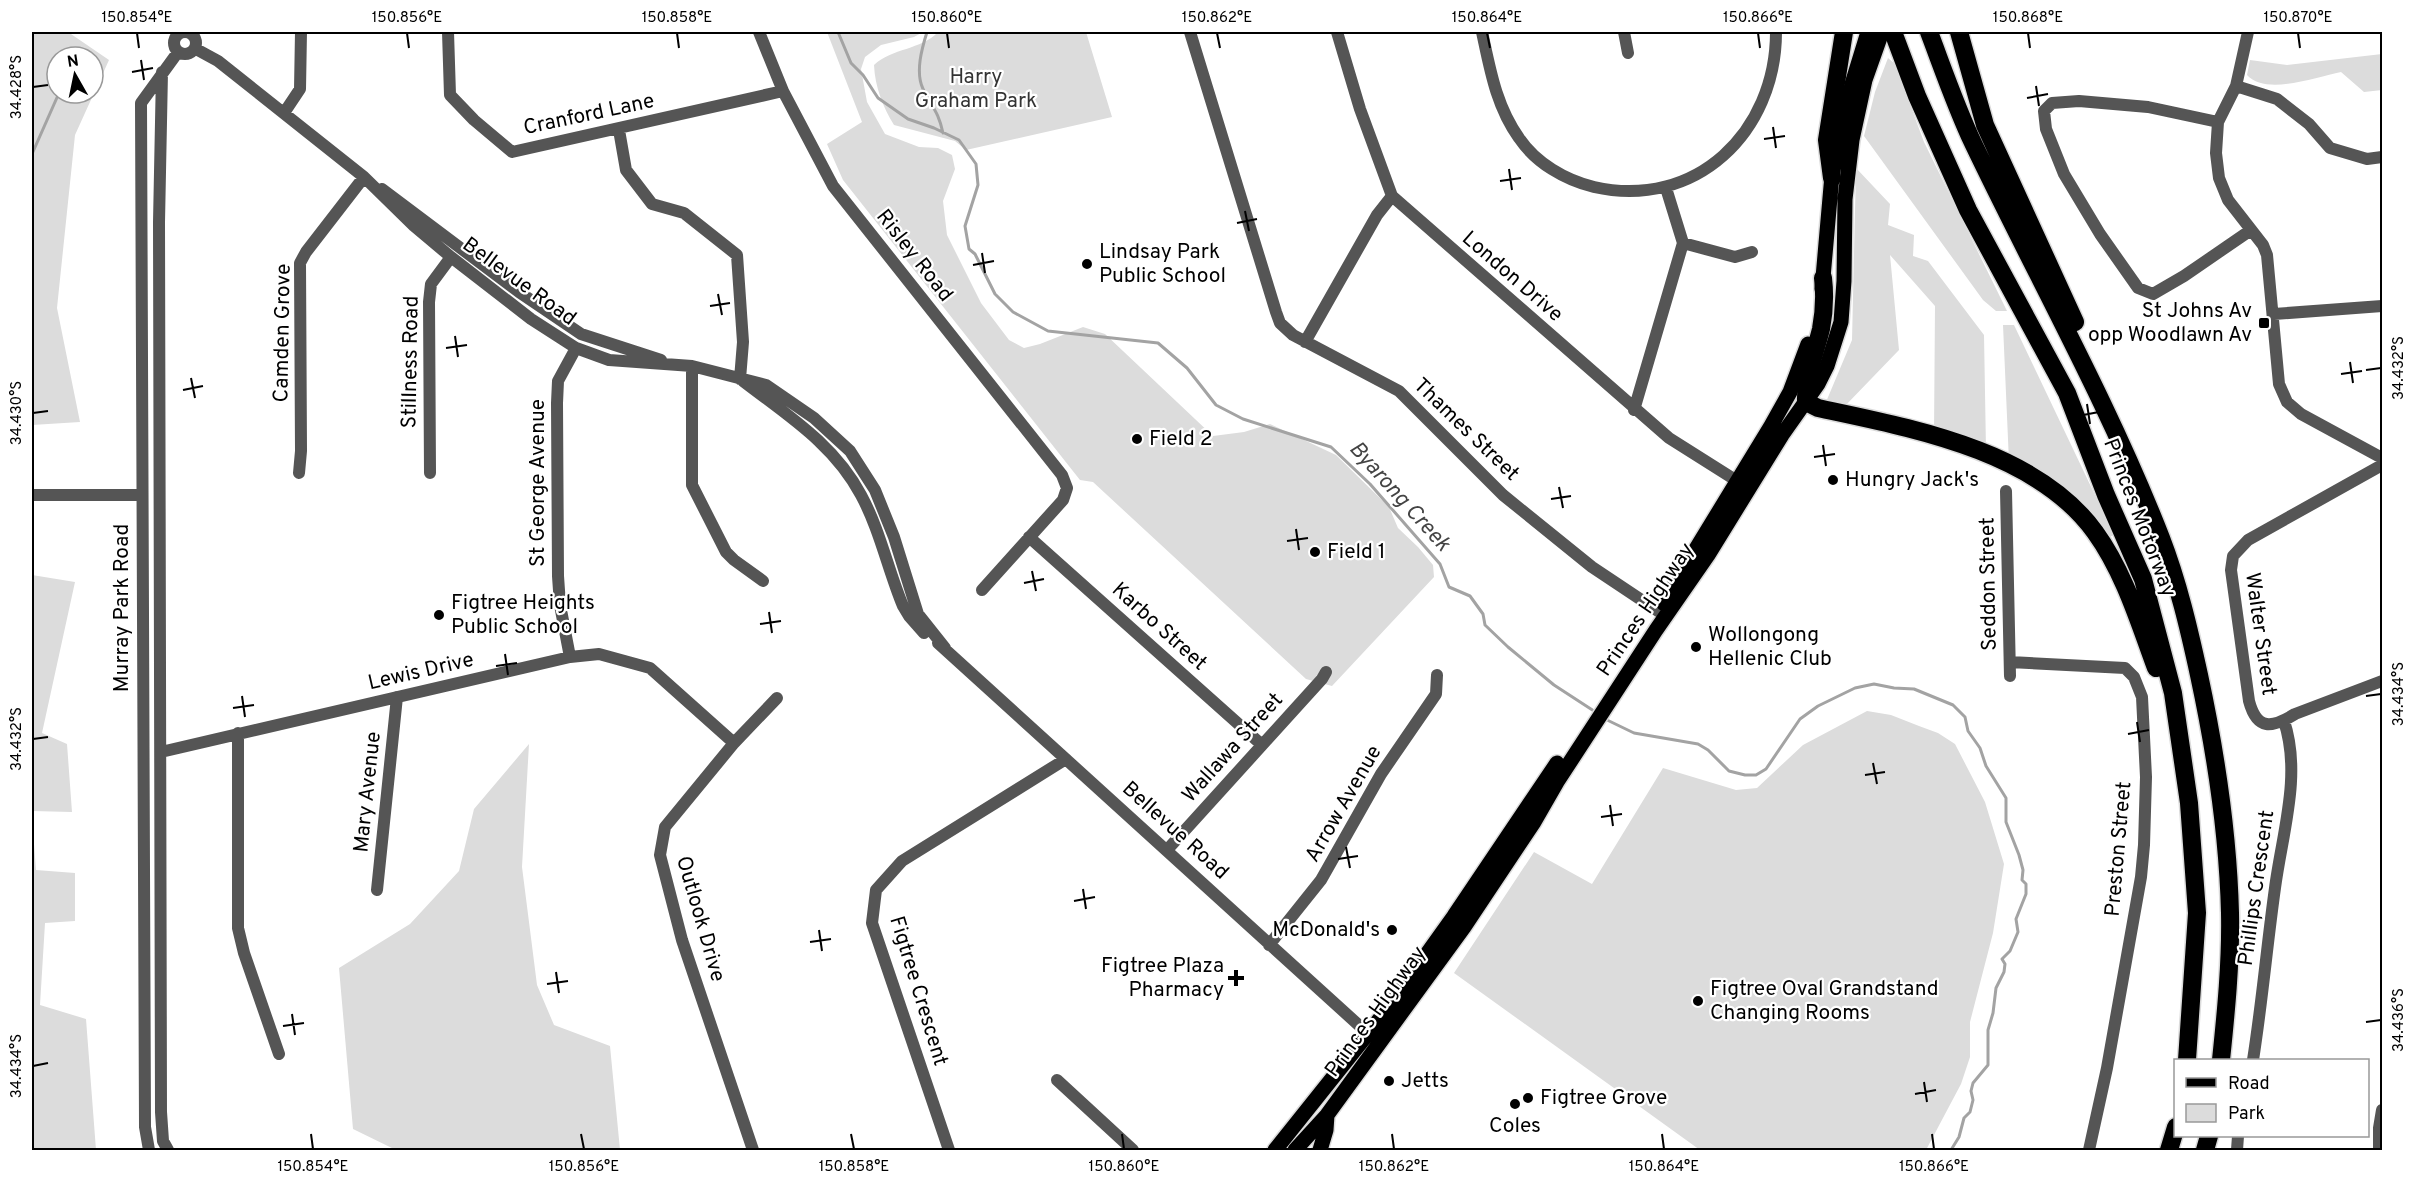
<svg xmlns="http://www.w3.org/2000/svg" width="2414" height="1182" viewBox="0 0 2414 1182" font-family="Overpass,sans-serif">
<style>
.green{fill:#dcdcdc;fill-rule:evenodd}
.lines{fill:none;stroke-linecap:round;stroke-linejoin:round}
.stream{stroke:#a3a3a3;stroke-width:3}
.major-casing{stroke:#dbdbdb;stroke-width:18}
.highway-casing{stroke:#dbdbdb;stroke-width:21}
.minor{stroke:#555;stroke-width:12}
.major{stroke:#000;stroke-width:15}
.highway{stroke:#000;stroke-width:18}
.ticks{fill:none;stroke:#000;stroke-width:2}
.poi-dot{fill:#000;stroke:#fff;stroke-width:2}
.labels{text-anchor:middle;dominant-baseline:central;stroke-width:4.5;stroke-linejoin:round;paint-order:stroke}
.park-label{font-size:21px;fill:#333;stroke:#fff}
.street-label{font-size:21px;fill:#000;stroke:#fff}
.poi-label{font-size:21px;fill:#000;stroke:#fff;text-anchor:start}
.water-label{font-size:22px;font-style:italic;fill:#444;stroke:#fff}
.neatline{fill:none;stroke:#000;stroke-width:2}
.ticks-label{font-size:15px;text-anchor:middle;fill:#000}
</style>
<rect width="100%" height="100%" fill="#fff"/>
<path class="green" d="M 32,32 L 68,32 L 109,60 L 75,135 L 57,308 L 80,422 L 32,425 ZM 57,57 L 93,57 L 93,93 L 57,93 Z
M 827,32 L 923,32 L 914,37 L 881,45 L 865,57 L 861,69 L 867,102 L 885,134 L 919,147 L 938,148 L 952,155 L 955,169 L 943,201 L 947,235 L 981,303 L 1009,340 L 1024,348 L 1040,344 L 1083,327 L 1105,334 L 1213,436 L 1244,432 L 1270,424 L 1336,455 L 1389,507 L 1398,528 L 1418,547 L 1433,565 L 1434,577 L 1332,686 L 1306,679 L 1093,482 L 1080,480 L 843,180 L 827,144 L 862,122 Z
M 938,32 L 1086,32 L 1112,117 L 966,150 L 955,141 L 894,125 C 883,107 875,87 874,65 C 892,48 921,50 938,32 Z
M 2382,54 L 2382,90 L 2364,92 L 2341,72 C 2316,77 2266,96 2247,75 L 2250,60 L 2287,65 Z
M 1888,58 L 1895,64 L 1924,142 L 2007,311 L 1996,311 L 1983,300 L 1864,136 L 1875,92 Z
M 1856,168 L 1890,204 L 1888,225 L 1914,235 L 1913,256 L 1928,261 L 1984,335 L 1986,450 L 1934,434 L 1935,306 L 1890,255 L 1899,350 L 1844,407 L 1826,402 L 1852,340 Z
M 2003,325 L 2014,325 L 2114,535 L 2105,539 L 2009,462 Z
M 32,575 L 75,582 L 42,733 L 67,744 L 72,812 L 32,811 Z
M 1867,711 L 1891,715 L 1919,726 L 1938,733 L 1955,744 L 1985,802 L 2004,864 L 1993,933 L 1970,1022 L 1970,1057 L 1961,1084 L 1926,1150 L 1700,1150 L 1454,973 L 1534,852 L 1592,884 L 1663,768 L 1736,790 L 1757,788 L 1803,745 Z
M 529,744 L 522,867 L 537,985 L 554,1025 L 610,1046 L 620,1150 L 396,1150 L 353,1129 L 339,968 L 410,924 L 459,871 L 474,809 Z
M 32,818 L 36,870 L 75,873 L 75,921 L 45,923 L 40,1005 L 86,1019 L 96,1150 L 32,1150 Z"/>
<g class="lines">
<path class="stream" d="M 838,32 L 851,63 L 863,75 L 878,98 L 908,119 L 934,128 L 959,140 L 976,164 L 978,185 L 965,226 L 969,249 L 975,254 L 995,294 L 1013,312 L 1048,331 L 1158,343 L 1187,368 L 1216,405 L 1243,419 L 1331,447 L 1370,484 L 1440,564 L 1449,587 L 1470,596 L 1483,614 L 1485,625 L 1508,647 L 1554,685 L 1597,713
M 927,32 C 922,48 915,72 923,89 C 932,108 938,110 943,133
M 32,154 L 59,93
M 1605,719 L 1634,733 L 1698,744 L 1708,750 L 1729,771 L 1745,775 L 1756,775 L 1766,769 L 1800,719 L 1818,706 L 1855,688 L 1874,684 L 1894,688 L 1914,689 L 1953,705 L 1965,717 L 1968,731 L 1980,748 L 1986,766 L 2006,798 L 2006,822 L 2019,855 L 2023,870 L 2022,880 L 2026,884 L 2026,894 L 2016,919 L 2018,932 L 2010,951 L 2002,959 L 2005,964 L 2004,972 L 1996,988 L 1993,1013 L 1988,1030 L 1988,1065 L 1973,1083 L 1971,1091 L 1973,1100 L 1970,1112 L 1964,1118 L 1959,1137 L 1951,1150"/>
<defs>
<path id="major" d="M 1822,289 L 1832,175 L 1852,84 L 1868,32
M 1663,603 L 1771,426 L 1790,392 L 1808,344
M 1275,1150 L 1386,1011 L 1454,916 L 1557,763
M 1295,1150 L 1327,1115 L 1464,927 L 1534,822 L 1557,782 L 1656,630 L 1708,555 L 1782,435 L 1818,384 L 1827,366 L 1841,322 L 1844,281 L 1845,199 L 1852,140 L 1865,80 L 1882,32
M 1320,1150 L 1326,1130 L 1327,1115"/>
<path id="highway" d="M 1893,32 L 1917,96 L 1968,210 L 2067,393 L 2106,495 L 2143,579 L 2173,693 L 2189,803 L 2197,913 L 2187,1060
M 1929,32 C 1943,69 1956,107 1973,143 C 2036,275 2108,402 2161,538 C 2178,582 2189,629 2199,675 C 2216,754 2228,832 2230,913 C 2231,962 2226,1012 2221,1060
M 1959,32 L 1985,125 L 2075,322
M 1832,178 L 1827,140 L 1844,32
M 1823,278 C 1825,295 1824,313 1821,329 C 1815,354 1805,376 1806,402 L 1818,408 C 1910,428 2036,450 2095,532 C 2124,572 2139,622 2156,668
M 2169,1150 L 2176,1127
M 2205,1150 L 2209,1136"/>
</defs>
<use href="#major" class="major-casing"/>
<use href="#highway" class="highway-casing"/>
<path class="minor" d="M174 43a11 11 0 1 1 22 0a11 11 0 1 1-22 0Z
M 448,32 L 450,95 L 474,120 L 512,152 L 783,91
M 759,32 L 783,91 L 833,186 L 1062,475 L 1067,488 L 1063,500 L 982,590
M 1190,32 L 1276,312 L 1280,323 L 1293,335 L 1399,391 L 1503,495 L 1592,567 L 1658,611
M 1337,32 L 1360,109 L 1392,196 L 1669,438 L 1745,486
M 1482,32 C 1490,69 1496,106 1519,138 C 1536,163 1565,180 1594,187 C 1696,210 1776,132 1776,32
M 1624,32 L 1628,53
M 2248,32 L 2236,86 L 2218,122 L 2216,153 L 2219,178 L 2228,200 L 2263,245 L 2267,255 L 2279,384 L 2287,402 L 2301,414 L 2382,458
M 196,49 L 218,61 L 364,177 L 414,226 L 451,257 L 531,319 L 576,348 L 609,360 L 692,366 L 766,385 L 814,418 L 850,451 L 875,490 L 894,537 L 918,614 L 945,648
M 162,72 L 159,222 L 161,1112 L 163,1141 L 168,1150
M 2236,86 L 2277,99 L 2309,124 L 2330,148 L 2367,159 L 2382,157
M 284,113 L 300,89 L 301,32
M 2218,122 L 2148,107 L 2079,101 L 2052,103 L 2044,111 L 2046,129 L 2064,174 L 2100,234 L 2138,288 L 2153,294 L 2184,276 L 2251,230
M 619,130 L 626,170 L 652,204 L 684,213 L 737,255 L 743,342 L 740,379
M 382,189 L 519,292 L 581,334 L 661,360
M 1683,243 L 1735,257 L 1752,252
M 2274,314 L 2382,306
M 1305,342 L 1377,215 L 1392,196
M 692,366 L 692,485 L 726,552 L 734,560 L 763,581
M 743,381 C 787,415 834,444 861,495 C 880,530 888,570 903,606 L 909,616 L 924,633
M 1634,410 L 1683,243 L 1666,188
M 2382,465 L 2248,540 L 2233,556 L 2231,570 L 2249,701 C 2257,731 2272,728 2295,714 L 2382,681
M 299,473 L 301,451 L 300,263 L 306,252 L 364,177
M 430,473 L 429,302 L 431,284 L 451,257
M 2006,491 L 2010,676
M 32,495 L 141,495
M 1029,537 L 1262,745
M 938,643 L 1374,1039
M 570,657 L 560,605 L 558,576 L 557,403 L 558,381 L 576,348
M 2010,662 L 2125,668 L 2134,677 L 2142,697 L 2146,777 L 2144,845 L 2141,877 L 2107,1068 L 2089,1150
M 238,733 L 238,928 L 244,953 L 279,1054
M 161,752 L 570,657 L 599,654 L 650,668 L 734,743
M 1167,850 L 1322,679 L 1326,672
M 377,890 L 397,697
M 1269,945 L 1321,880 L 1381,774 L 1436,694 L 1437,675
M 2253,1060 C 2262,1003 2267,945 2275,888 C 2282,834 2302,775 2284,721
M 1057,1080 L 1133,1150
M 149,1150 L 145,1127 L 141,103 L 178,52
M 753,1150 L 682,940 L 660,855 L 665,827 L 734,743 L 777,698
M 949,1150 L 872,923 L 876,890 L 902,861 L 1066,759
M 2237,1150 L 2238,1136
M 2379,1150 L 2379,1128 L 2382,1110"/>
<use href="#major" class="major"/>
<use href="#highway" class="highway"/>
</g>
<path class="ticks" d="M 137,33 L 139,48M 407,33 L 409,48M 677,33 L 679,48M 947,33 L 949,48M 1217,33 L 1220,48M 1487,33 L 1490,48M 1758,33 L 1760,48M 2028,33 L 2030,48M 2298,33 L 2300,48M 141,60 L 144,80M 132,72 L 153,68M 2036,86 L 2039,106M 33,87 L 48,85M 2027,98 L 2048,94M 1773,127 L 1776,148M 1764,139 L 1785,136M 1509,169 L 1512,190M 1500,181 L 1521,178M 1245,211 L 1249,231M 1237,223 L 1257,219M 982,253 L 985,273M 973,265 L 994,261M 718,294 L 722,315M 710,306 L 730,303M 455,336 L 458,357M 446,348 L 467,345M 2350,362 L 2353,383M 2366,370 L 2381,368M 2341,374 L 2362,371M 191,378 L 195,398M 183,390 L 203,386M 2087,404 L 2090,424M 33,413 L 48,411M 2078,416 L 2099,412M 1823,445 L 1826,466M 1814,457 L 1835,454M 1559,487 L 1563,508M 1551,499 L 1571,496M 1296,529 L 1299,550M 1287,541 L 1308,538M 1032,571 L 1036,591M 1024,583 L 1044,579M 769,612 L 772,633M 760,624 L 781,621M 505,654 L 508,675M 496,666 L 517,663M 242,696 L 245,717M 2366,696 L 2381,694M 233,708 L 254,705M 2137,722 L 2140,742M 2128,734 L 2149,730M 33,739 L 48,737M 1873,763 L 1877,784M 1865,775 L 1885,772M 1610,805 L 1613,826M 1601,817 L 1622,814M 1346,847 L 1350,868M 1338,859 L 1358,856M 1083,889 L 1086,909M 1074,901 L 1095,897M 819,930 L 822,951M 810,942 L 831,939M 556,972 L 559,993M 547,984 L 568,981M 292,1014 L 295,1035M 2366,1022 L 2381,1020M 283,1026 L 304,1023M 33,1066 L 48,1063M 1924,1082 L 1927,1102M 1915,1094 L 1936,1090M 311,1134 L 313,1149M 581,1134 L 584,1149M 851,1134 L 854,1149M 1122,1134 L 1124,1149M 1392,1134 L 1394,1149M 1662,1134 L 1664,1149M 1932,1134 L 1934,1149"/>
<g class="poi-dot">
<circle cx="1087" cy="264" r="6"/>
<rect x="2258" y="317" width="12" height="12" rx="3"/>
<circle cx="1137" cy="439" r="6"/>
<circle cx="1833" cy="480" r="6"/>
<circle cx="1315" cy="552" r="6"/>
<circle cx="439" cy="615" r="6"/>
<circle cx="1696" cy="647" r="6"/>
<circle cx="1392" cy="930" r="6"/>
<path d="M1233 969h6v6h6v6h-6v6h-6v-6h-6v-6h6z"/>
<circle cx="1698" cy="1001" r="6"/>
<circle cx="1389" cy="1081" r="6"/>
<circle cx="1528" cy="1098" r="6"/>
<circle cx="1515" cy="1104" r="6"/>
</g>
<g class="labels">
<g class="park-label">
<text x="976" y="77">Harry<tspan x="976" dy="24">Graham Park</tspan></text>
</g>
<g class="street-label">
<text transform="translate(589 115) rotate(-12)">Cranford Lane</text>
<text transform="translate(914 256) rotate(52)">Risley Road</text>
<text transform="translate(1512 277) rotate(41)">London Drive</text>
<text transform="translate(519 282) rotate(36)">Bellevue Road</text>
<text transform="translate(283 333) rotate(-89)">Camden Grove</text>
<text transform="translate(411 362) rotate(-89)">Stillness Road</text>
<text transform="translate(1466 430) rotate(44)">Thames Street</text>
<text transform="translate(538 483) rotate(-90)">St George Avenue</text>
<text transform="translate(2139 518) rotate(69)">Princes Motorway</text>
<text transform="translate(1989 584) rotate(-91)">Seddon Street</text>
<text transform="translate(122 608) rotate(-90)">Murray Park Road</text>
<text transform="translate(1646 610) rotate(-56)">Princes Highway</text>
<text transform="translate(1159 627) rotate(42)">Karbo Street</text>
<text transform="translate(2260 634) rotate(82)">Walter Street</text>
<text transform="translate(421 672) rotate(-13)">Lewis Drive</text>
<text transform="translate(1233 748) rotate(-48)">Wallawa Street</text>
<text transform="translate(368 792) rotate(-84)">Mary Avenue</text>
<text transform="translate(1344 804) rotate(-60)">Arrow Avenue</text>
<text transform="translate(1175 831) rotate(42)">Bellevue Road</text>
<text transform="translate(2119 849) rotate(-85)">Preston Street</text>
<text transform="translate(2257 888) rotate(-82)">Phillips Crescent</text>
<text transform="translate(700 919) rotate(74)">Outlook Drive</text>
<text transform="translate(918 991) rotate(73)">Figtree Crescent</text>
<text transform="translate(1376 1012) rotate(-54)">Princes Highway</text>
</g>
<g class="poi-label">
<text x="1099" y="252">Lindsay Park<tspan x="1099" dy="24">Public School</tspan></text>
<text x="2252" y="311" text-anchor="end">St Johns Av<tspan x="2252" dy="24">opp Woodlawn Av</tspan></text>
<text x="1149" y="439">Field 2</text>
<text x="1845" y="480">Hungry Jack's</text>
<text x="1327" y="552">Field 1</text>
<text x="451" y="603">Figtree Heights<tspan x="451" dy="24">Public School</tspan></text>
<text x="1708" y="635">Wollongong<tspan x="1708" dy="24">Hellenic Club</tspan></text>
<text x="1380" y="930" text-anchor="end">McDonald's</text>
<text x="1224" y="966" text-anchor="end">Figtree Plaza<tspan x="1224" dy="24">Pharmacy</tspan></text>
<text x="1710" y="989">Figtree Oval Grandstand<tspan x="1710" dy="24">Changing Rooms</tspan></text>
<text x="1401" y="1081">Jetts</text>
<text x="1540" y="1098">Figtree Grove</text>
<text x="1515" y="1126" text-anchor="middle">Coles</text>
</g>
<g class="water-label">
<text transform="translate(1399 497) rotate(48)">Byarong Creek</text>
</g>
</g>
<rect width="2414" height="1182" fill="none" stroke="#ffffff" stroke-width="66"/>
<rect x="2174" y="1059" width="195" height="78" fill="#ffffff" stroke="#999999" stroke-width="1.5"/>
<rect x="2186" y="1078" width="30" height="9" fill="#000000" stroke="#999999" stroke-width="1.5"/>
<text x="2228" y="1089" font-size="18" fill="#000000">Road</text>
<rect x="2186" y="1104" width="30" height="18" fill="#dcdcdc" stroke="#999999" stroke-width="1.5"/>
<text x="2228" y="1119" font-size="18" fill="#000000">Park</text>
<g transform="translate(75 75) rotate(351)"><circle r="28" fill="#ffffff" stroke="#999999" stroke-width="1.5"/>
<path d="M0-4.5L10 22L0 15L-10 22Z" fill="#000000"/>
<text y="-9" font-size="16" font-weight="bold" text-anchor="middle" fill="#000000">N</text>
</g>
<rect x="33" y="33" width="2348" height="1116" class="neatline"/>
<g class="ticks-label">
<text x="137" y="22">150.854°E</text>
<text x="407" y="22">150.856°E</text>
<text x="677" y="22">150.858°E</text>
<text x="947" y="22">150.860°E</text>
<text x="1217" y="22">150.862°E</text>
<text x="1487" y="22">150.864°E</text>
<text x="1758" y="22">150.866°E</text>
<text x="2028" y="22">150.868°E</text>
<text x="2298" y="22">150.870°E</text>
<text transform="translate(16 87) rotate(-90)" y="5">34.428°S</text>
<text transform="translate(2398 368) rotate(-90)" y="5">34.432°S</text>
<text transform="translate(16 413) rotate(-90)" y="5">34.430°S</text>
<text transform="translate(2398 694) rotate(-90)" y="5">34.434°S</text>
<text transform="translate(16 739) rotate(-90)" y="5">34.432°S</text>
<text transform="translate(2398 1020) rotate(-90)" y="5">34.436°S</text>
<text transform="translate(16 1066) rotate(-90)" y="5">34.434°S</text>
<text x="313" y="1171">150.854°E</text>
<text x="584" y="1171">150.856°E</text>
<text x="854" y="1171">150.858°E</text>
<text x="1124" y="1171">150.860°E</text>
<text x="1394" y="1171">150.862°E</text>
<text x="1664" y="1171">150.864°E</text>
<text x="1934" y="1171">150.866°E</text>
</g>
</svg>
